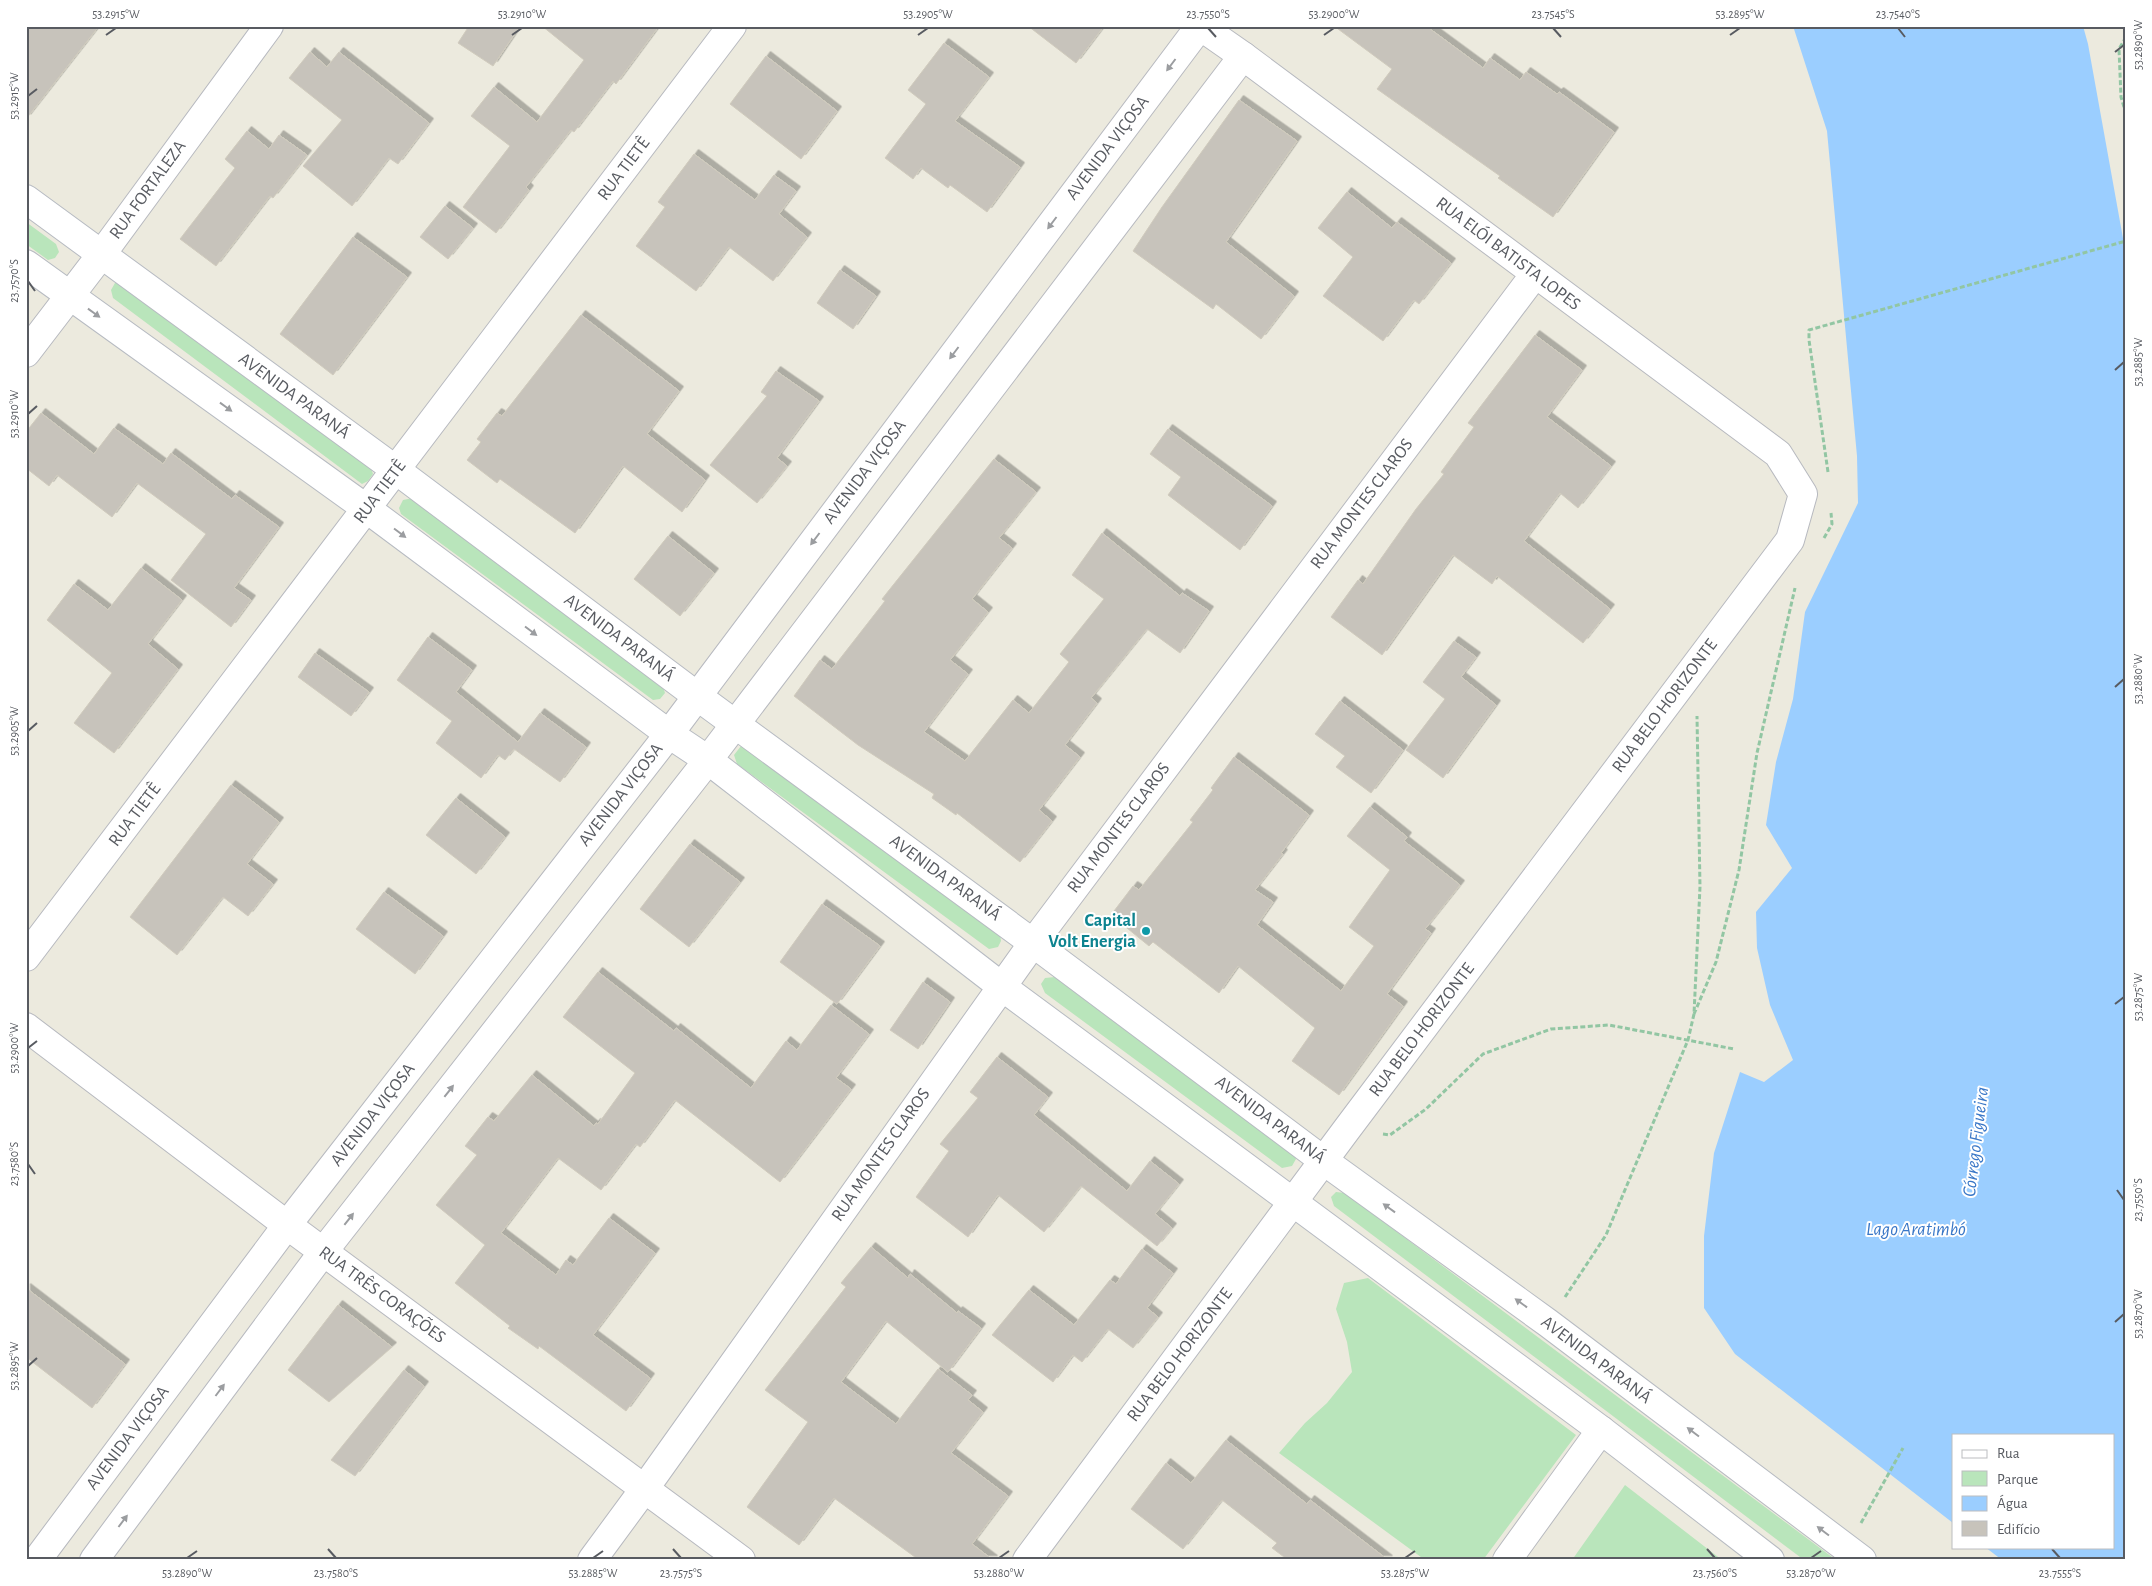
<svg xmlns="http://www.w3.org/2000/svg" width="2152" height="1586" viewBox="0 0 2152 1586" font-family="'Alegreya Sans',sans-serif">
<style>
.green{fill:#b9e5bb}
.water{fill:#9bceff}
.building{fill:#c7c3bb;stroke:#d0cbbd;filter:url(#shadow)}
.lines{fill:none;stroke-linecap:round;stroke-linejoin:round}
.minor-casing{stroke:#b7b9bf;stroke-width:30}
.tertiary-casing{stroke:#b7b9bf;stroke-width:30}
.secondary-casing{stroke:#b7bbc2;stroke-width:30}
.path{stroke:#92c6a3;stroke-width:3;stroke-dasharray:5 2.5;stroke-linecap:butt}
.minor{stroke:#fff;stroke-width:28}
.tertiary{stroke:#fff;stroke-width:28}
.secondary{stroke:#fff;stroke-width:28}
.oneway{fill:#9b9da0}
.ticks{fill:none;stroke:#585b61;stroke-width:2}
.culture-dot{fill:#0f9aa8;stroke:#fff;stroke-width:2}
.labels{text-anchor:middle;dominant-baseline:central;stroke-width:4;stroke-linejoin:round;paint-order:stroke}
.street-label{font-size:18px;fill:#585b61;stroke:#fff}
.culture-label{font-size:18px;font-weight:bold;fill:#0d838f;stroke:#fff;text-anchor:end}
.water-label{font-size:19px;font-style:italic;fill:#3977c7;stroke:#fff}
.neatline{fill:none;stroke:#585b61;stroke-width:2}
.ticks-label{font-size:12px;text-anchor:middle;fill:#585b61}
</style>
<defs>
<filter id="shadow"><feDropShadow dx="4.5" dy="-4.5" stdDeviation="0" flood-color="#0004"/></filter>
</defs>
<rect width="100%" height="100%" fill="#eceade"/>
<path class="green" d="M 26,222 L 56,244 L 59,252 L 55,258 L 48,260 L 26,244 Z
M 127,281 L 371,468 L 373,474 L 368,481 L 362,484 L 113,298 L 111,290 L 115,283 Z
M 413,498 L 662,684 L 665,693 L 660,699 L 653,700 L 401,514 L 399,508 L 403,500 Z
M 741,746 L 749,748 L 1000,934 L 1001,941 L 998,947 L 989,949 L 737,764 L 734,755 Z
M 1055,977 L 1293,1151 L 1296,1159 L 1292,1166 L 1282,1168 L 1045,993 L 1041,984 L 1045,978 Z
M 1336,1192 L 1345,1193 L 1836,1560 L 1804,1560 L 1334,1206 L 1331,1197 Z
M 1368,1278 L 1576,1435 L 1483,1560 L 1425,1560 L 1279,1453 L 1305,1423 L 1327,1403 L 1352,1372 L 1347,1342 L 1336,1309 L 1344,1283 Z
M 1625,1485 L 1722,1560 L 1572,1560 Z"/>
<path class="water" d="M 1793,26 L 2083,26 L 2088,44 L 2126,255 L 2126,1560 L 2002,1560 L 1985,1547 L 2113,1547 L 2113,1435 L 1953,1435 L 1953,1523 L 1735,1354 L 1704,1308 L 1704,1236 L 1714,1153 L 1740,1072 L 1764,1082 L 1793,1060 L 1770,1005 L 1757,948 L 1756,912 L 1792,868 L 1766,825 L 1776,762 L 1793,699 L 1805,612 L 1858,503 L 1857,456 L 1827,131 Z"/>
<path class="building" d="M 26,26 L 99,26 L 26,119 Z
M 469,26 L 520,26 L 493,66 L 458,43 Z
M 542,26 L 659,26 L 616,84 L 613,81 L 574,132 L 571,130 L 526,187 L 529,190 L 496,233 L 463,207 L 510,146 L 471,116 L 494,87 L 537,122 L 584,60 Z
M 1028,26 L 1104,26 L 1076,63 Z
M 1334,26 L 1426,26 L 1483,68 L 1490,58 L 1520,80 L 1526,72 L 1557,94 L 1559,92 L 1614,132 L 1553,217 L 1498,178 L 1500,176 L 1377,89 L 1392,69 Z
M 944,43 L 989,77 L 955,121 L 1020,167 L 987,212 L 950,185 L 948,188 L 921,168 L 913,179 L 885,158 L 926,104 L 908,90 Z
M 310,52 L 327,67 L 339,52 L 429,123 L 398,164 L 389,158 L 352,206 L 303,166 L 342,120 L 289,78 Z
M 766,56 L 837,111 L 801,159 L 730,104 Z
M 1239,100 L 1297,141 L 1226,242 L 1294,296 L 1261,339 L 1216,304 L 1213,309 L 1133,251 L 1162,207 Z
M 247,131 L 269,149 L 279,135 L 307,155 L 273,198 L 270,196 L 216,266 L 180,239 L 235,168 L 225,159 Z
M 694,154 L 755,200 L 774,175 L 796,191 L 779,214 L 807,237 L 773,281 L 729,247 L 696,291 L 636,246 L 665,207 L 658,202 Z
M 1347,192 L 1392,228 L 1397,222 L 1451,263 L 1419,304 L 1414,300 L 1383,341 L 1323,296 L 1353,257 L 1318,228 Z
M 445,206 L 473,228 L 448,259 L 420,237 Z
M 353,237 L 407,277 L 333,375 L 280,334 Z
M 840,270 L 876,296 L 853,329 L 817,303 Z
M 581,315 L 679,391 L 647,434 L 705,480 L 682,512 L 623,466 L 575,533 L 500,479 L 497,483 L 467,460 L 481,442 L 477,439 L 497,413 L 502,416 Z
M 1535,335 L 1582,370 L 1547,417 L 1611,466 L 1578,508 L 1560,493 L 1524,541 L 1610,609 L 1583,643 L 1497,576 L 1492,584 L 1453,555 L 1382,655 L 1331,617 L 1358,580 L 1363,584 L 1416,509 L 1444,474 L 1441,472 L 1474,427 L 1468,423 Z
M 776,371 L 819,401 L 777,458 L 787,466 L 757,503 L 710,465 L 767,396 L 761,392 Z
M 41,413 L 94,454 L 114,428 L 163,464 L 171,453 L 232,499 L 235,495 L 279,527 L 234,588 L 251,600 L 231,627 L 171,580 L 206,534 L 137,483 L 112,517 L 57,475 L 49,486 L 26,468 L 26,432 Z
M 1168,429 L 1272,506 L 1240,550 L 1168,495 L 1181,477 L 1150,454 Z
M 994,459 L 1036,492 L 999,538 L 1012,548 L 972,599 L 988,612 L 950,660 L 968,674 L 924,732 L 965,761 L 1013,700 L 1029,713 L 1069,662 L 1060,654 L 1104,599 L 1072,575 L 1102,533 L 1180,596 L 1182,593 L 1209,611 L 1180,653 L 1147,629 L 1091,698 L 1097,703 L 1065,745 L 1080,757 L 1039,810 L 1052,821 L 1020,862 L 957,813 L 956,815 L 932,798 L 934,794 L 858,745 L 794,696 L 820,660 L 832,669 L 885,601 L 882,599 Z
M 668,536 L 714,573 L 680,616 L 634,579 Z
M 141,568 L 182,600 L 148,644 L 178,669 L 114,753 L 74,723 L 112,673 L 47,620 L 74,584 L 108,610 Z
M 428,637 L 472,670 L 456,692 L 518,742 L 540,713 L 586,747 L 560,782 L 514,749 L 505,760 L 498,755 L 481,778 L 436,743 L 452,721 L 397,680 Z
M 1454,641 L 1476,657 L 1461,677 L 1496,705 L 1443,778 L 1406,750 L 1445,699 L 1423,682 Z
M 315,653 L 369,692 L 351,716 L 298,677 Z
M 1340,701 L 1403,750 L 1371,793 L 1336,767 L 1345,756 L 1315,734 Z
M 1234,757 L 1309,815 L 1281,853 L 1283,854 L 1255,890 L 1273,902 L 1257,925 L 1341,991 L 1374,946 L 1349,927 L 1390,870 L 1347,836 L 1370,807 L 1407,837 L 1404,841 L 1460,885 L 1425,929 L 1431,933 L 1387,994 L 1403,1006 L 1339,1095 L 1292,1061 L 1315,1028 L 1238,966 L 1219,993 L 1153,942 L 1149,946 L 1111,915 L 1133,886 L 1139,890 L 1193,822 L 1190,820 L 1213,790 L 1211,788 Z
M 231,785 L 279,822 L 247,864 L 273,884 L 248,916 L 223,897 L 177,955 L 130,917 Z
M 456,798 L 505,837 L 476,874 L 426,835 Z
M 690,844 L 740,882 L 689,947 L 640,909 Z
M 384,892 L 443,936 L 415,974 L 356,929 Z
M 822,904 L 880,946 L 837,1004 L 780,962 Z
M 598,972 L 674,1031 L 676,1028 L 751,1088 L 786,1041 L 797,1050 L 831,1005 L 869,1034 L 836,1078 L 851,1089 L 780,1182 L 675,1100 L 640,1147 L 636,1144 L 601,1190 L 558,1158 L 501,1233 L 556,1275 L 566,1260 L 573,1265 L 609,1218 L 655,1253 L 593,1335 L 650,1378 L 626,1411 L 539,1346 L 538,1349 L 508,1328 L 510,1326 L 455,1283 L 485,1245 L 436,1205 L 477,1155 L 465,1146 L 488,1117 L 494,1121 L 532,1075 L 594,1126 L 596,1123 L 598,1124 L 635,1073 L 563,1017 Z
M 923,982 L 950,1002 L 918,1049 L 890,1030 Z
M 997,1057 L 1048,1097 L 1034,1115 L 1127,1191 L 1150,1161 L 1179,1184 L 1155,1214 L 1172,1228 L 1157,1246 L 1081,1186 L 1044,1232 L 998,1195 L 968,1237 L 916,1197 L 949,1151 L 940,1144 L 978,1098 L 970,1092 Z
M 871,1247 L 908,1278 L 910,1274 L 957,1313 L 958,1311 L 981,1328 L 948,1372 L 886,1321 L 841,1382 L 896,1424 L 938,1369 L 972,1395 L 968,1400 L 983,1412 L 951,1453 L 1008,1496 L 972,1544 L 993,1560 L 919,1560 L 834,1498 L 799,1545 L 747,1507 L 808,1422 L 765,1390 L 846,1287 L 841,1283 Z
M 1142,1249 L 1173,1273 L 1147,1308 L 1158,1317 L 1133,1348 L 1108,1329 L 1082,1362 L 1073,1355 L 1053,1382 L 992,1335 L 1029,1290 L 1074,1325 L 1110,1280 L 1116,1284 Z
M 26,1288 L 125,1364 L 92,1408 L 26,1357 Z
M 338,1305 L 392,1347 L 329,1402 L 288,1370 Z
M 404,1370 L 424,1386 L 355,1476 L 331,1460 Z
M 1226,1440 L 1307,1504 L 1310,1500 L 1388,1560 L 1288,1560 L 1272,1548 L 1277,1543 L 1222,1500 L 1183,1549 L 1131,1509 L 1166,1463 L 1191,1483 Z"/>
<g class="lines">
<defs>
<path id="minor" d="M 26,353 L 101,255 L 269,26
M 26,957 L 732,26
M 26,1027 L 287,1225 L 741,1560
M 592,1560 L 645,1488 L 1033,943 L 1535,274
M 1027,1560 L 1347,1129 L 1790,540 L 1803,494 L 1778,454 L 1243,56
M 1507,1560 L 1601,1430"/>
<path id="tertiary" d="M 37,1560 L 287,1225 L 669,734 L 1200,26 L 1243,56 L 708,760 L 323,1252 L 94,1560"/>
<path id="secondary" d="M 26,199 L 396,470 L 697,696 L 1033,943 L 1324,1161 L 1548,1323 L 1862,1560
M 26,264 L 367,509 L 669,734 L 708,760 L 1001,986 L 1601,1430 L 1770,1560"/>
</defs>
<use href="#minor" class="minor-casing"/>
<use href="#tertiary" class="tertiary-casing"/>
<use href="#secondary" class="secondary-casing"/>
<path class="path" d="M 2126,37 L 2119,49 L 2121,97 L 2126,114
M 1828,472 L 1809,340 L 1809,330 L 2126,241
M 1824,538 L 1832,524 L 1831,513
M 1694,1014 L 1716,962 L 1739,870 L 1757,753 L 1795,588
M 1383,1134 L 1390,1135 L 1426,1109 L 1483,1054 L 1551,1029 L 1609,1025 L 1734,1049
M 1565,1297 L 1606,1235 L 1688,1040 L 1694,1014 L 1700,887 L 1697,716
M 1861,1523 L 1903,1448"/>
<use href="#minor" class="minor"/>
<use href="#tertiary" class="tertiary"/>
<use href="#secondary" class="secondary"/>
</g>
<defs><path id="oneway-solid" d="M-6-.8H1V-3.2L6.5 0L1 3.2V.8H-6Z" transform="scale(1.25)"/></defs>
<g class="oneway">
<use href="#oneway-solid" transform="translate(1171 65) rotate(127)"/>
<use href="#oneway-solid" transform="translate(1052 223) rotate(127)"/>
<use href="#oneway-solid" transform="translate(94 313) rotate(36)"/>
<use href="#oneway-solid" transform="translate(954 353) rotate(127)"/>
<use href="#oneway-solid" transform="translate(226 407) rotate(36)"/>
<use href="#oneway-solid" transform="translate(400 533) rotate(37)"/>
<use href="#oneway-solid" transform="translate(815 539) rotate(127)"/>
<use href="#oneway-solid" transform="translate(531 631) rotate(37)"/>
<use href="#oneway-solid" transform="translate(449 1091) rotate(-52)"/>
<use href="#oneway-solid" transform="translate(1389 1208) rotate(-144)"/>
<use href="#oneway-solid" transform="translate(349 1219) rotate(-52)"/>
<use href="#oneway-solid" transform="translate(1521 1303) rotate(-144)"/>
<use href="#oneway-solid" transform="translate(220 1390) rotate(-53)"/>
<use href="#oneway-solid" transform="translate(1693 1432) rotate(-143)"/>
<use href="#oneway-solid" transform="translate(123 1521) rotate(-53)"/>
<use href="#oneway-solid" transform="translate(1823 1531) rotate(-143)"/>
</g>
<path class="ticks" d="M 1208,28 L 1216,37M 1553,28 L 1561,37M 1898,28 L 1905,37M 106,35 L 116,28M 512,35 L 522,28M 918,35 L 928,28M 1324,35 L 1334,28M 1730,35 L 1740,28M 2115,52 L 2124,45M 28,96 L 37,89M 28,281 L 35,291M 2115,370 L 2124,362M 28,414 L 37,406M 2115,687 L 2124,679M 28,731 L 37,723M 2115,1004 L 2124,997M 28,1048 L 37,1041M 28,1164 L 35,1174M 2117,1190 L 2124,1200M 2115,1322 L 2124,1314M 28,1366 L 37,1358M 328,1549 L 336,1558M 673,1549 L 681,1558M 1707,1549 L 1715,1558M 2052,1549 L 2060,1558M 187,1558 L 197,1551M 593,1558 L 603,1551M 999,1558 L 1009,1551M 1405,1558 L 1415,1551M 1811,1558 L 1821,1551"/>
<circle class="culture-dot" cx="1146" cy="931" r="5"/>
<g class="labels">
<g class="street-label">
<text transform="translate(1108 148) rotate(-53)">AVENIDA VIÇOSA</text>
<text transform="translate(624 169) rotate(-53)">RUA TIETÊ</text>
<text transform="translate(148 190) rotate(-54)">RUA FORTALEZA</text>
<text transform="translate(1508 254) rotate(37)">RUA ELÓI BATISTA LOPES</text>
<text transform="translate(294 396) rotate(36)">AVENIDA PARANÁ</text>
<text transform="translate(865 472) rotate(-53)">AVENIDA VIÇOSA</text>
<text transform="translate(380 492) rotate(-53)">RUA TIETÊ</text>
<text transform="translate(1362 504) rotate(-53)">RUA MONTES CLAROS</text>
<text transform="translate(619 638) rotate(37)">AVENIDA PARANÁ</text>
<text transform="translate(1665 706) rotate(-53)">RUA BELO HORIZONTE</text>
<text transform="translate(621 795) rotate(-52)">AVENIDA VIÇOSA</text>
<text transform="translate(135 815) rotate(-53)">RUA TIETÊ</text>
<text transform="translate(1119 828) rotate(-53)">RUA MONTES CLAROS</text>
<text transform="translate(945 878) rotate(36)">AVENIDA PARANÁ</text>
<text transform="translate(1422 1030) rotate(-53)">RUA BELO HORIZONTE</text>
<text transform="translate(373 1115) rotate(-52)">AVENIDA VIÇOSA</text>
<text transform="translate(1270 1120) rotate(37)">AVENIDA PARANÁ</text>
<text transform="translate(881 1155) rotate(-55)">RUA MONTES CLAROS</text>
<text transform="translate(382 1295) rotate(36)">RUA TRÊS CORAÇÕES</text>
<text transform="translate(1180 1355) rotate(-53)">RUA BELO HORIZONTE</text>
<text transform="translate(1596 1360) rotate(37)">AVENIDA PARANÁ</text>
<text transform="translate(128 1438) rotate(-53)">AVENIDA VIÇOSA</text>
</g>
<g class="culture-label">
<text x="1136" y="921">Capital<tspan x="1136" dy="21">Volt Energia</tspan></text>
</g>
<g class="water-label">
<text transform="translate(1976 1142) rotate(-83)">Córrego Figueira</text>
<text x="1916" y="1229">Lago Aratimbó</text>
</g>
</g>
<rect width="2152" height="1586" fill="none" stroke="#ffffff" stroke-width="55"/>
<rect x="1952" y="1434" width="162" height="115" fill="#ffffff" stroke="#bcbdc0"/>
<rect x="1962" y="1450" width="25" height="8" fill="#ffffff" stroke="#bcbdc0"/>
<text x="1997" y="1458" font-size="15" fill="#585b61">Rua</text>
<rect x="1962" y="1471" width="25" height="15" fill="#b9e5bb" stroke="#bcbdc0"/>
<text x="1997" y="1484" font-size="15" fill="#585b61">Parque</text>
<rect x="1962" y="1496" width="25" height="15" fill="#9bceff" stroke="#bcbdc0"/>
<text x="1997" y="1508" font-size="15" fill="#585b61">Água</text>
<rect x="1962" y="1521" width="25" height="15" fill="#c7c3bb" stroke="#bcbdc0"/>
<text x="1997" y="1534" font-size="15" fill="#585b61">Edifício</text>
<rect x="28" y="28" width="2096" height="1530" class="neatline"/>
<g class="ticks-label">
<text x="116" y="18">53.2915°W</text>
<text x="522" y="18">53.2910°W</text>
<text x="928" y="18">53.2905°W</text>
<text x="1208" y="18">23.7550°S</text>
<text x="1334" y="18">53.2900°W</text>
<text x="1553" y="18">23.7545°S</text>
<text x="1740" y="18">53.2895°W</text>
<text x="1898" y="18">23.7540°S</text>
<text transform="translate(2138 45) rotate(-90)" y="4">53.2890°W</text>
<text transform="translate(14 96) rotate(-90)" y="4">53.2915°W</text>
<text transform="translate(14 281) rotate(-90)" y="4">23.7570°S</text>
<text transform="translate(2138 362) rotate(-90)" y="4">53.2885°W</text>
<text transform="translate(14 414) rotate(-90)" y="4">53.2910°W</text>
<text transform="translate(2138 679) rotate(-90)" y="4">53.2880°W</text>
<text transform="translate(14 731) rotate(-90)" y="4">53.2905°W</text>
<text transform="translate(2138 997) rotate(-90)" y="4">53.2875°W</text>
<text transform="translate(14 1048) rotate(-90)" y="4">53.2900°W</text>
<text transform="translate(14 1164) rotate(-90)" y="4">23.7580°S</text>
<text transform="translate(2138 1200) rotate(-90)" y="4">23.7550°S</text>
<text transform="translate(2138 1314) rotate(-90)" y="4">53.2870°W</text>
<text transform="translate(14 1366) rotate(-90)" y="4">53.2895°W</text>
<text x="187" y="1577">53.2890°W</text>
<text x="336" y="1577">23.7580°S</text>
<text x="593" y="1577">53.2885°W</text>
<text x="681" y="1577">23.7575°S</text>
<text x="999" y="1577">53.2880°W</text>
<text x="1405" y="1577">53.2875°W</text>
<text x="1715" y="1577">23.7560°S</text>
<text x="1811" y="1577">53.2870°W</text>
<text x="2060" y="1577">23.7555°S</text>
</g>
</svg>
